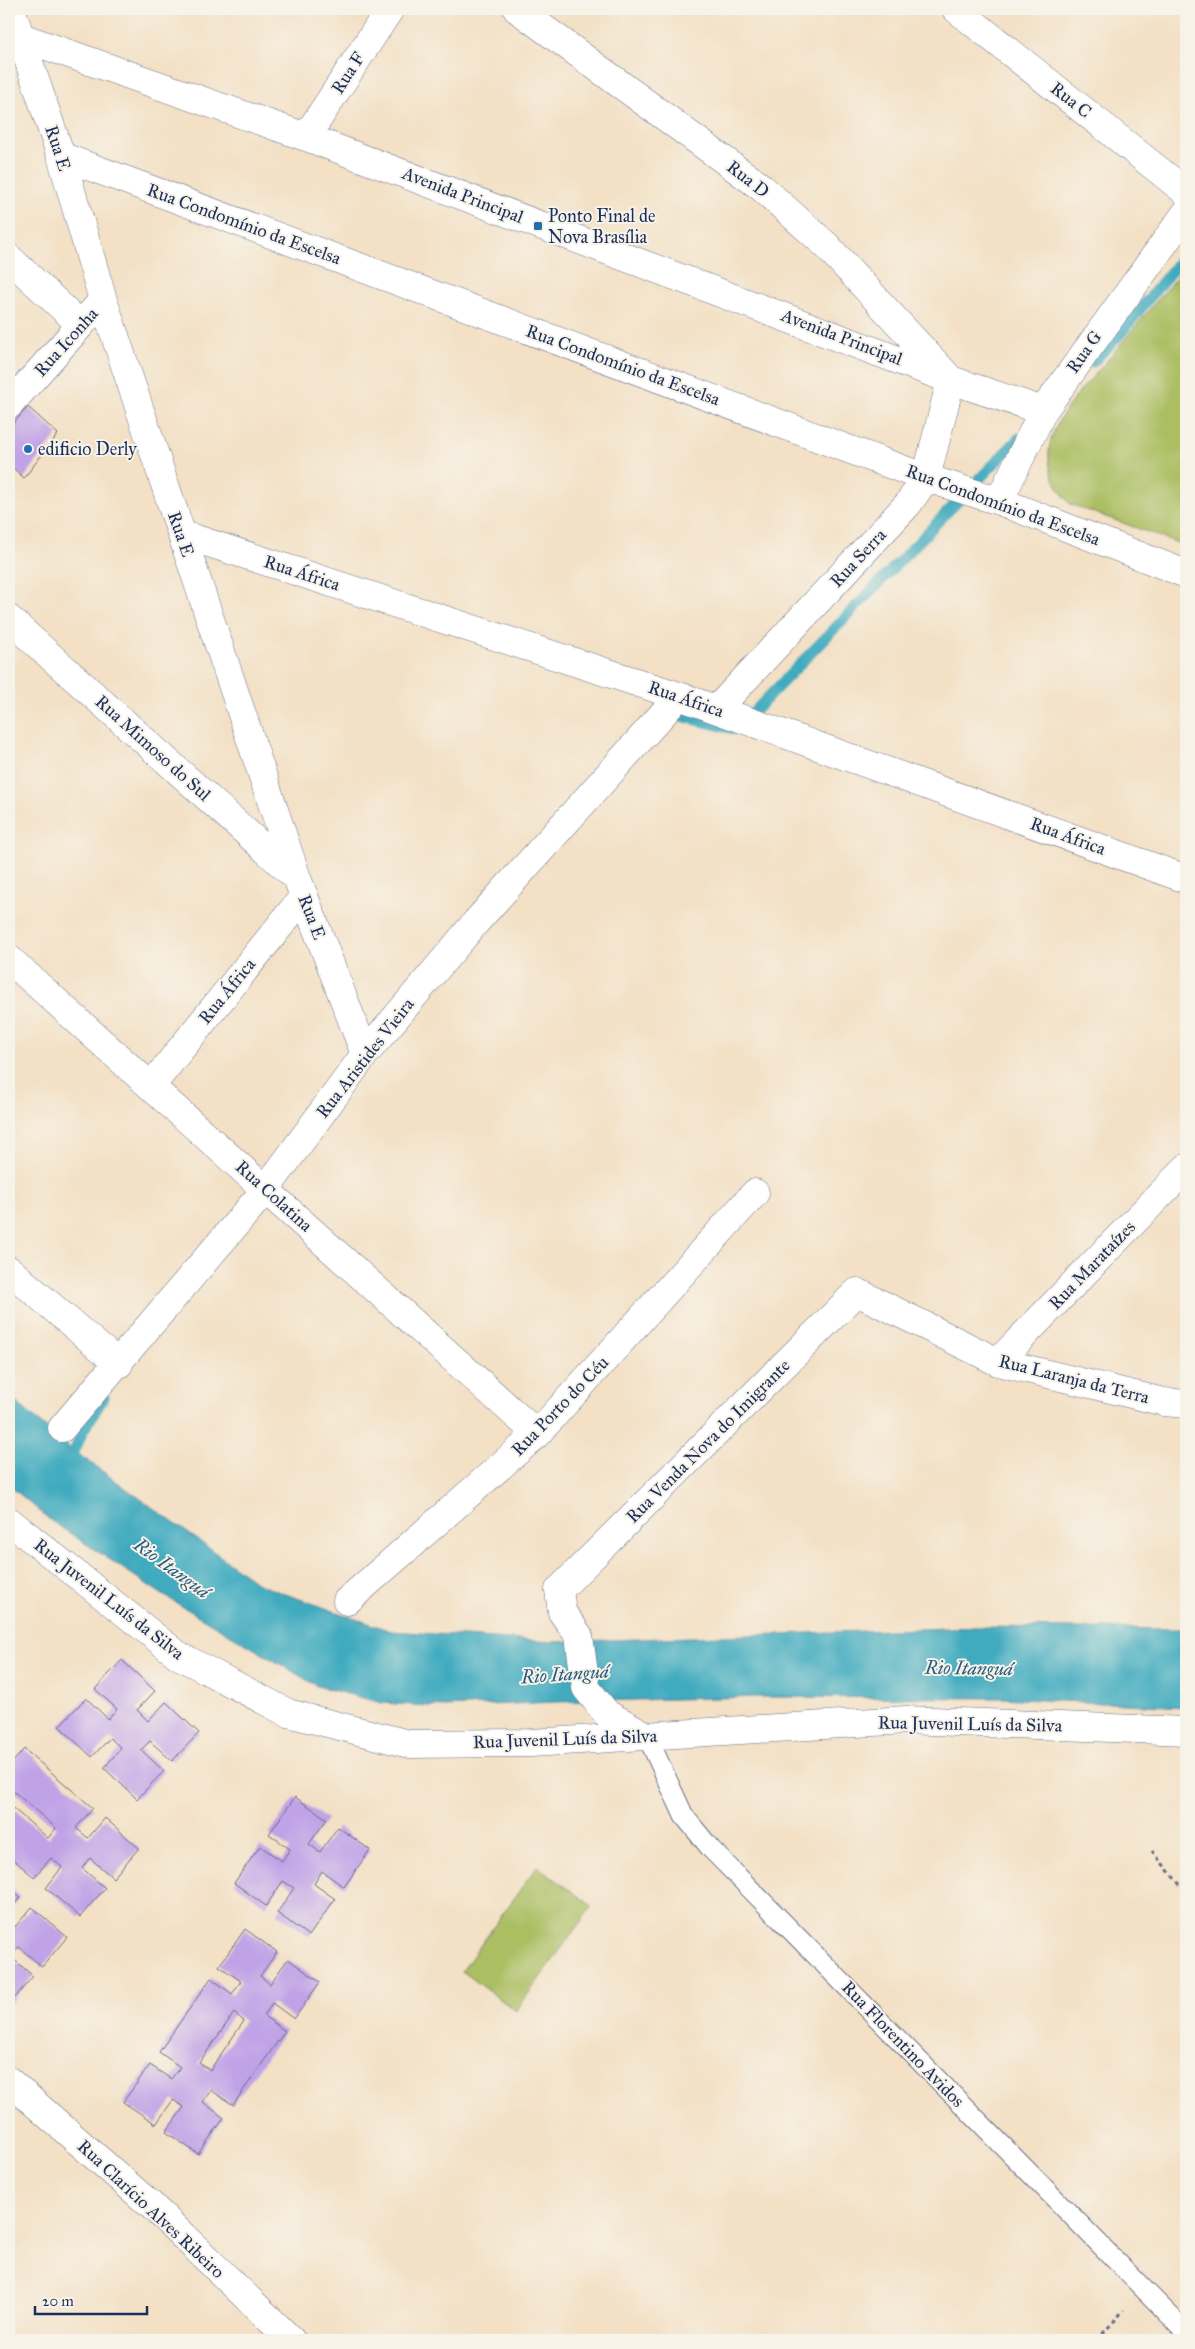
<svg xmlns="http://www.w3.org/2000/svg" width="1195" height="2349" viewBox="0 0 1195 2349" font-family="'IM FELL Great Primer',serif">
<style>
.green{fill:#abbe62;stroke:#637660}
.water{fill:#40abbf;stroke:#2e6d8e}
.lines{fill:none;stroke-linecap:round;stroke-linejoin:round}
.stream{stroke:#40abbf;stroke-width:11}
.building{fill:#c0a2e7;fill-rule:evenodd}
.lane-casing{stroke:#676d82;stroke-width:21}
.street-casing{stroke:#676d82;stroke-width:29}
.secondary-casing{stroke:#676d82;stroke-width:29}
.path{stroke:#676d82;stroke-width:3;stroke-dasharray:4 4;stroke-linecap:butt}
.lane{stroke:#fff;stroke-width:19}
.street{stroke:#fff;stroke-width:28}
.secondary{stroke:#fff;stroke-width:28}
.poi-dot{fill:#1f6fb2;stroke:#f7f3e8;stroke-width:2}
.labels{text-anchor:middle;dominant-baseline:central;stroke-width:4;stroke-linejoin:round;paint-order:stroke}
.street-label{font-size:18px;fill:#1b2f5e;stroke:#f7f3e8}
.poi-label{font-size:18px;fill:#1b2f5e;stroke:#f7f3e8;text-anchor:start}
.water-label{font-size:19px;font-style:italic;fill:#285a80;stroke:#f7f3e8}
</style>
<rect width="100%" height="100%" fill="#f7f3e8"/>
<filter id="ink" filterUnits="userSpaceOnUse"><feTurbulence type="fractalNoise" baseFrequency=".02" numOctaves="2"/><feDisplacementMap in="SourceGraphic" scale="10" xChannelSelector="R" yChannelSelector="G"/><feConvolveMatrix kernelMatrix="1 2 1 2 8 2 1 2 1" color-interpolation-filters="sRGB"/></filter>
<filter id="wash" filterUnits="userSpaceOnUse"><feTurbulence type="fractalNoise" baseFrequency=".0096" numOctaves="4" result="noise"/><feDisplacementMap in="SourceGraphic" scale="20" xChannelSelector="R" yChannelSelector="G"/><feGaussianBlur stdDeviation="1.12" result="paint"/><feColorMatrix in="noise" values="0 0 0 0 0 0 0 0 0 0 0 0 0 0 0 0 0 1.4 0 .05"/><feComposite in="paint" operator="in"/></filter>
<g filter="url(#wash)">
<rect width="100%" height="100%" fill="#f3e0c5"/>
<path class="green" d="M 1186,266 L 1186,546 L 1070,504 C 1054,485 1043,462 1052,437 C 1061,409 1086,385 1105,363 C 1132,330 1159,298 1186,266 Z
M 537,1866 L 592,1906 L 516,2011 L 462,1971 Z"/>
<path class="water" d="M 9,1396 L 70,1448 L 260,1585 L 391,1631 L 552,1642 L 976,1627 L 1186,1629 L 1186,1707 L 999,1698 L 756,1697 L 556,1702 L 444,1707 L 382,1703 L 317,1686 L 163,1595 L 50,1520 L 9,1485 Z"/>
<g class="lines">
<path class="stream" d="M 1093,362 L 1120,334 L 1186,253
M 747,719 L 1019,438
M 666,721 L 681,716 L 733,729
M 69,1464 L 83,1431 L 104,1397"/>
</g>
<g id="blocks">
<path class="building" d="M 28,407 L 58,434 L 24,478 L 9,464 L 9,428 Z
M 122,1660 L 155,1691 L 137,1710 L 148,1721 L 166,1702 L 199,1733 L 172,1761 L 150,1741 L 141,1750 L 164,1771 L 137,1799 L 104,1768 L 121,1748 L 110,1738 L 92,1757 L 59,1726 L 86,1698 L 108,1719 L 117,1709 L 95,1689 Z
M 24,1749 L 93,1808 L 76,1828 L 88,1838 L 105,1818 L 139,1848 L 113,1878 L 90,1858 L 82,1868 L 105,1888 L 80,1917 L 46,1888 L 62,1867 L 51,1858 L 34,1877 L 9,1856 L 9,1805 L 48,1838 L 56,1828 L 11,1789 L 9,1791 L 9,1767 Z
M 295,1797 L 327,1819 L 309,1844 L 320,1852 L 338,1827 L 370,1850 L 344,1887 L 322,1871 L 314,1884 L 335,1899 L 309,1936 L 277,1913 L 294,1888 L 283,1881 L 266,1906 L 234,1883 L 260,1846 L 282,1861 L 290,1849 L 269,1834 Z
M 9,1887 L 21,1897 L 9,1911 Z
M 32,1907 L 67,1937 L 42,1967 L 19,1947 L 10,1956 L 33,1976 L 9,2005 L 9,1921 L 15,1927 Z
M 245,1929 L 277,1952 L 260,1976 L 270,1984 L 288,1959 L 320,1982 L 294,2019 L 272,2003 L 264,2016 L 285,2031 L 233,2105 L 211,2090 L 203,2102 L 224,2118 L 198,2154 L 166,2132 L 184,2107 L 173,2100 L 156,2124 L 123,2102 L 150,2065 L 171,2079 L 180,2067 L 159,2052 L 211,1978 L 232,1994 L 241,1981 L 219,1966 ZM 234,2013 L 244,2021 L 210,2070 L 199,2063 Z"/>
</g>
</g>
<g filter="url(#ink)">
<use href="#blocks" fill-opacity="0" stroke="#676d82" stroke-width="1"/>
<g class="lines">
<defs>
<path id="lane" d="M 647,1736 L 684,1816 L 711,1849 L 1186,2332"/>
<path id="street" d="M 11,9 L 61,156 L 103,300 L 297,878 L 365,1054
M 517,9 L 761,187 L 826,245 L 951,380 L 926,478 L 908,504 L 717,709
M 956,9 L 1186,192
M 21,37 L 306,137 L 951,380 L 1043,411
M 306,137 L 390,9
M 61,156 L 926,478 L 999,501 L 1186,574
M 9,258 L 81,325
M 9,405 L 103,300
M 999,501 L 1043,411 L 1186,213
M 181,534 L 679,696 L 1186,879
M 9,619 L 296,877
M 9,959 L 537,1434
M 151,1086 L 304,896
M 9,1270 L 119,1364
M 998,1362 L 1186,1168
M 62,1428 L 266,1189 L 365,1054 L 476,922 L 679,696
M 9,1521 L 178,1655 L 288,1713 L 409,1744 L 531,1743 L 906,1720 L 1186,1731
M 347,1601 L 537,1434 L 755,1193
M 647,1736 L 607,1714 L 586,1688 L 579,1636 L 562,1612 L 559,1590 L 857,1292 L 998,1362 L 1164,1402 L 1186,1404"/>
<path id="secondary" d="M 9,2081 L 153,2207 L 291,2340"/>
</defs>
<use href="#lane" class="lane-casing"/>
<use href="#street" class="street-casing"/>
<use href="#secondary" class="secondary-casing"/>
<path class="path" d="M 1152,1851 L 1186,1892
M 1097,2340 L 1124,2310"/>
<use href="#lane" class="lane"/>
<use href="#street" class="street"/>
<use href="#secondary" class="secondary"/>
</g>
</g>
<g class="poi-dot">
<rect x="533" y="221" width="10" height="10" rx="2.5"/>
<circle cx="28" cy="449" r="5"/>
</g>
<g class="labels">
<g class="street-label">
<text transform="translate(348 73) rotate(-57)">Rua F</text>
<text transform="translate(1071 100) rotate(38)">Rua C</text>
<text transform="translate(58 148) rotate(72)">Rua E</text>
<text transform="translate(748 179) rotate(38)">Rua D</text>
<text transform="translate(463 195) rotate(21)">Avenida Principal</text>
<text transform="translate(244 224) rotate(20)">Rua Condomínio da Escelsa</text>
<text transform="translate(842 337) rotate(21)">Avenida Principal</text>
<text transform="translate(66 342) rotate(-48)">Rua Iconha</text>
<text transform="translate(1084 352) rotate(-55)">Rua G</text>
<text transform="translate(623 365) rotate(20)">Rua Condomínio da Escelsa</text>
<text transform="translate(1003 505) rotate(20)">Rua Condomínio da Escelsa</text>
<text transform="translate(181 534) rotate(71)">Rua E</text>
<text transform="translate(858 558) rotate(-47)">Rua Serra</text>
<text transform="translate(302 573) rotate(18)">Rua África</text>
<text transform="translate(686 699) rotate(19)">Rua África</text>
<text transform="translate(153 748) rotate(42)">Rua Mimoso do Sul</text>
<text transform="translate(1068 836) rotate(20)">Rua África</text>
<text transform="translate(312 917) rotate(69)">Rua E</text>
<text transform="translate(227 991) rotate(-51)">Rua África</text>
<text transform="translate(365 1058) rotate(-52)">Rua Aristides Vieira</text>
<text transform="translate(274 1196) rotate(42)">Rua Colatina</text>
<text transform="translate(1092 1265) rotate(-46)">Rua Marataízes</text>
<text transform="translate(1074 1379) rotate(14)">Rua Laranja da Terra</text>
<text transform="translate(560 1406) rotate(-46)">Rua Porto do Céu</text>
<text transform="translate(708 1441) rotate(-45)">Rua Venda Nova do Imigrante</text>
<text transform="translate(109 1599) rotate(38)">Rua Juvenil Luís da Silva</text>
<text transform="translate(970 1724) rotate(1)">Rua Juvenil Luís da Silva</text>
<text transform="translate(565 1739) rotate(-2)">Rua Juvenil Luís da Silva</text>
<text transform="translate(903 2044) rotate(46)">Rua Florentino Avidos</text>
<text transform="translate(151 2209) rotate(43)">Rua Clarício Alves Ribeiro</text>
</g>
<g class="poi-label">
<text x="548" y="216">Ponto Final de<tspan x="548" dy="21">Nova Brasília</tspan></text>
<text x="38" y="449">edificio Derly</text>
</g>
<g class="water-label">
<text transform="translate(172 1568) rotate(36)">Rio Itanguá</text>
<text transform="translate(969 1668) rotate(1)">Rio Itanguá</text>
<text transform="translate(565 1674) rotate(-4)">Rio Itanguá</text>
</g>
</g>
<rect width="1195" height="2349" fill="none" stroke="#f7f3e8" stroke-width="30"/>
<path d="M35 2306v8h112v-8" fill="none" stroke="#1b2f5e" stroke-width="2.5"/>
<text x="42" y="2306" font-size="15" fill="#1b2f5e" stroke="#f7f3e8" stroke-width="4" paint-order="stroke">20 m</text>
</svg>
